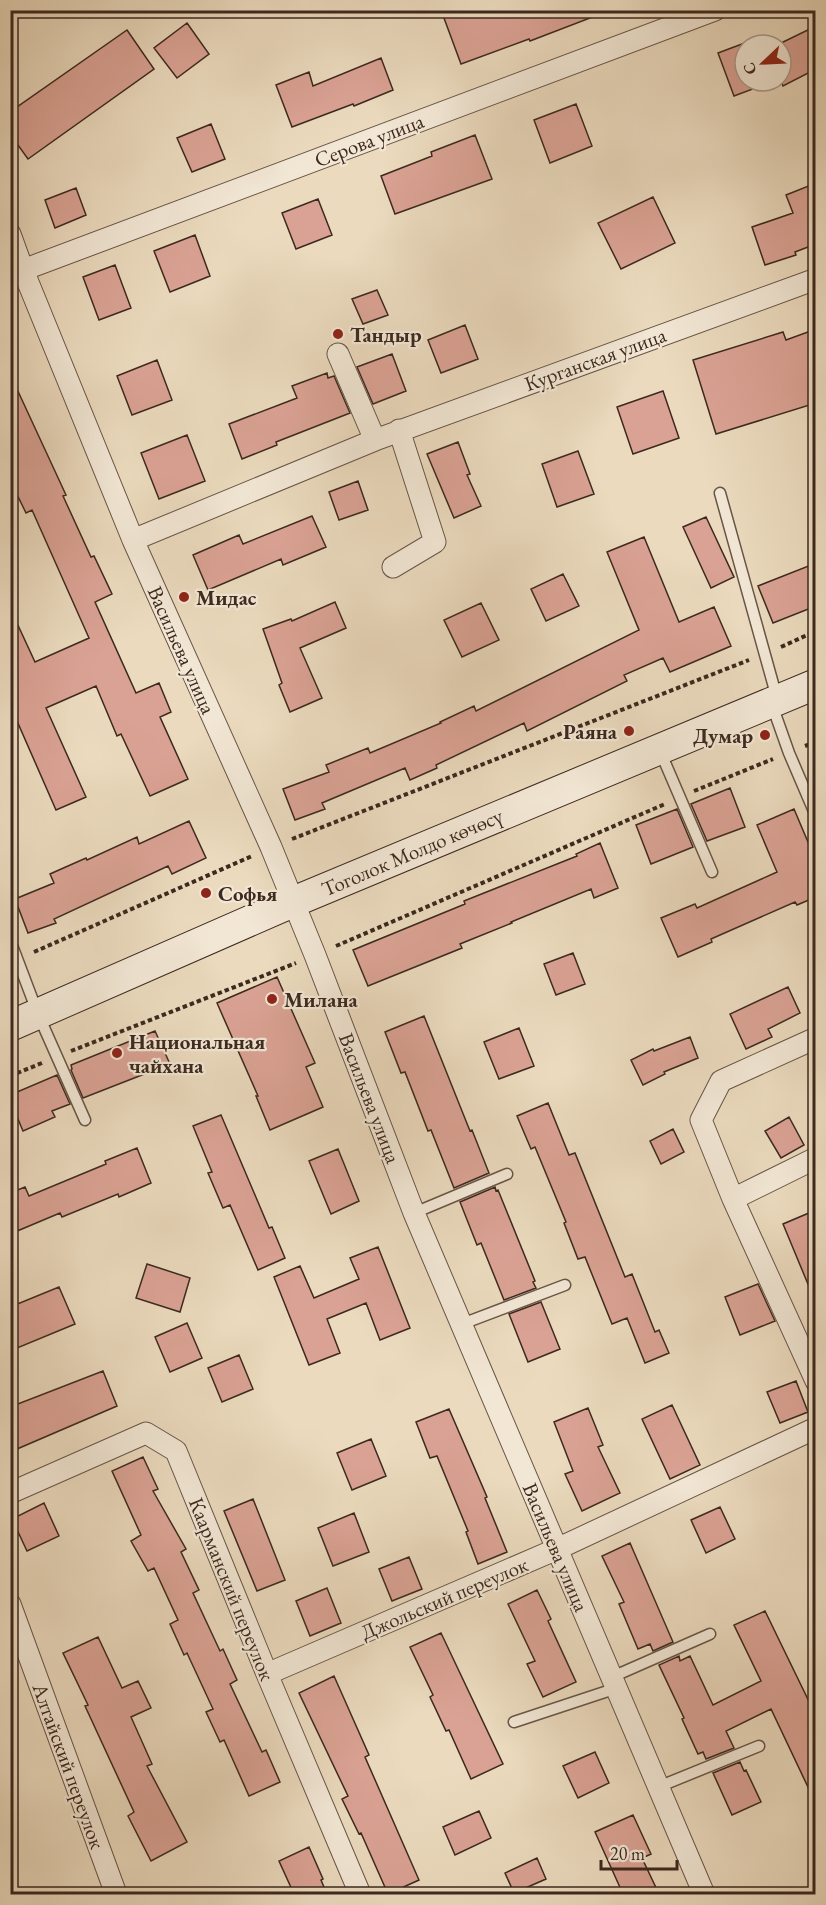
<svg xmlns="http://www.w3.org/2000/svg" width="826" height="1905" viewBox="0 0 826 1905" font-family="'EB Garamond',serif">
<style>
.building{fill:#daa294;stroke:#3c291f;stroke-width:1.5}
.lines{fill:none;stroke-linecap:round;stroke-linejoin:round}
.service-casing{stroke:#685547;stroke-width:13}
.minor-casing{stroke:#685547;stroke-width:23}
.secondary-casing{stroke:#3c291f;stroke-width:32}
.path{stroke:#3c291f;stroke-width:4;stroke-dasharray:4.5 3;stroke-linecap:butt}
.service{stroke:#f2e7d5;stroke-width:10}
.minor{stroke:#f2e7d5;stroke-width:21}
.secondary{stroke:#f2e7d5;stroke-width:30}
.poi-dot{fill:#8f2418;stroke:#f2e7d5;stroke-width:2}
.labels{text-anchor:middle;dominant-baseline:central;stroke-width:4.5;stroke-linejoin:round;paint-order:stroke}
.street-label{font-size:21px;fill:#3c291f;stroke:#f2e7d5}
.poi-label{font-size:21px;font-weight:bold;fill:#3c291f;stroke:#f2e7d5;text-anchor:start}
</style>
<rect width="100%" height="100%" fill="#ebdabe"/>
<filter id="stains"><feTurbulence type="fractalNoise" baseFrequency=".00333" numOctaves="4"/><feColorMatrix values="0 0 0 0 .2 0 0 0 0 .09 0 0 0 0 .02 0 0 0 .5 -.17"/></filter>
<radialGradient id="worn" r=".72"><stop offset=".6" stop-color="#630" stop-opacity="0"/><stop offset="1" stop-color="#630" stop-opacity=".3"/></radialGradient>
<path class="building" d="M 441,10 L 603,10 L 603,13 L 530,41 L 529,39 L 461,64 Z
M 187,23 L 209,54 L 177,78 L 154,48 Z
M 816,26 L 816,69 L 783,86 L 781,81 L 781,45 L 777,45 Z
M 127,30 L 154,69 L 28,159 L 10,134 L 10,112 Z
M 750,41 L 752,45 L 745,45 L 745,81 L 774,81 L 734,96 L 718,53 Z
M 381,58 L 393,90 L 354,106 L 353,104 L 292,127 L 276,85 L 309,72 L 313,86 Z
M 576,104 L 592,146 L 550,163 L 534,120 Z
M 211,124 L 225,159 L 192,172 L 177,138 Z
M 475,135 L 492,179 L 395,214 L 381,176 L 432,156 L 431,152 Z
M 816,183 L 816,244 L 795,252 L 796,255 L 765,265 L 752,227 L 793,213 L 786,195 Z
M 76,188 L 86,215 L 55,228 L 45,200 Z
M 653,197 L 675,243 L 621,269 L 598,223 Z
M 318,199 L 332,235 L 296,249 L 282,213 Z
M 195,235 L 210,276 L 170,292 L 154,251 Z
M 115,265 L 131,308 L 99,320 L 83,277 Z
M 377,290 L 388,315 L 363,324 L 352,299 Z
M 465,325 L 478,359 L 441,373 L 428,340 Z
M 816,329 L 816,403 L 716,434 L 693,360 L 783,332 L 786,340 Z
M 392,354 L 406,391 L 373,404 L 357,367 Z
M 157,360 L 172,400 L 132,415 L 117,376 Z
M 327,373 L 328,378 L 334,376 L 350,413 L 276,442 L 277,445 L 242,459 L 229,424 L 297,398 L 292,386 Z
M 10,374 L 66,495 L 63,496 L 91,557 L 94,556 L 112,594 L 95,602 L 136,693 L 159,683 L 171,712 L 160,717 L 188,779 L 150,796 L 121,734 L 117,736 L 96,686 L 46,708 L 86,797 L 56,810 L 10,705 L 10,608 L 35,662 L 89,638 L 32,510 L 26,513 L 10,480 Z
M 663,391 L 679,438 L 633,454 L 617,407 Z
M 187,435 L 205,481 L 159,499 L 141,453 Z
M 458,442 L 470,474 L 467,475 L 481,506 L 454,518 L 427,454 Z
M 578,451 L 594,494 L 557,507 L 542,464 Z
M 358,481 L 368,510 L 339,520 L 329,492 Z
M 312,516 L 326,547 L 283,565 L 281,559 L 208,590 L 193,555 L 239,535 L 243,544 Z
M 706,517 L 734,577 L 711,588 L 683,527 Z
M 644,537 L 679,622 L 714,607 L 731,646 L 670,672 L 663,658 L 624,675 L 627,681 L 527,731 L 524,723 L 436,765 L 437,768 L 410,780 L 405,768 L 322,803 L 325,809 L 295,820 L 283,789 L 329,772 L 326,765 L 368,748 L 370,753 L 441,723 L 440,722 L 474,706 L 476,711 L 639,630 L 607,552 Z
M 816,563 L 816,606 L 773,623 L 758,586 Z
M 563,574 L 579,606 L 546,621 L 531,589 Z
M 335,602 L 346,628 L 300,648 L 322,698 L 290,712 L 279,685 L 282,683 L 263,629 L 291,619 L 292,621 Z
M 481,603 L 499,640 L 462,657 L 444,620 Z
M 730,788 L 745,827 L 707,841 L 691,804 Z
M 677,809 L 693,847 L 651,864 L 636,825 Z
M 794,809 L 816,861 L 816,897 L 797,905 L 795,902 L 711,939 L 712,942 L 678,957 L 661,918 L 695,904 L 697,908 L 777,872 L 757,825 Z
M 189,821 L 206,858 L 172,874 L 168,866 L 54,919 L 56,923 L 28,933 L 15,899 L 54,883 L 50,874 L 86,858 L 87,860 L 137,837 L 139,844 Z
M 600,843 L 618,888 L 594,898 L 591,889 L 511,922 L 512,923 L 460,944 L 462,948 L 368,986 L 353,950 L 465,904 L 464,901 L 577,856 L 576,854 Z
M 573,953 L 585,984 L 556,995 L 544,964 Z
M 277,977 L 315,1063 L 306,1067 L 323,1107 L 270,1130 L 256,1096 L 258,1096 L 217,1003 Z
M 788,987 L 800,1013 L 768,1029 L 772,1037 L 746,1049 L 730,1014 Z
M 424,1016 L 470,1131 L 472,1130 L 489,1173 L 454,1188 L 431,1130 L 428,1131 L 405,1072 L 401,1073 L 385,1032 Z
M 519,1028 L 534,1066 L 499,1079 L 484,1042 Z
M 155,1031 L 170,1064 L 83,1098 L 71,1070 L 72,1069 L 71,1065 Z
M 690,1037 L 698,1058 L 664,1072 L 665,1074 L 643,1085 L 631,1060 L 653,1049 L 654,1051 Z
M 57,1075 L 70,1104 L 52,1111 L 55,1117 L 23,1131 L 10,1100 L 10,1095 Z
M 548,1103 L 569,1155 L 575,1153 L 625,1277 L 632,1274 L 655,1332 L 659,1330 L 669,1353 L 645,1363 L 627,1318 L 612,1324 L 585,1257 L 578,1259 L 564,1223 L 566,1222 L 535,1147 L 531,1149 L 517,1116 Z
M 221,1115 L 269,1228 L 272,1227 L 285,1258 L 258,1270 L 230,1205 L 223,1208 L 208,1173 L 212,1172 L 193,1126 Z
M 789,1117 L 804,1145 L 781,1158 L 765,1131 Z
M 673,1129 L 684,1152 L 661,1164 L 650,1141 Z
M 137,1148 L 151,1183 L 119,1197 L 118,1194 L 62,1217 L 60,1213 L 10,1234 L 10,1193 L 25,1187 L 29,1196 L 106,1164 L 105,1161 Z
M 338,1149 L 359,1201 L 331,1214 L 309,1161 Z
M 495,1187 L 496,1191 L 498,1190 L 535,1281 L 533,1282 L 536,1288 L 504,1300 L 481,1243 L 477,1245 L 460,1202 Z
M 816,1210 L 816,1301 L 815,1301 L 783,1224 Z
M 378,1247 L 410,1328 L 380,1340 L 366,1303 L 327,1319 L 340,1353 L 309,1365 L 274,1277 L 300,1266 L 314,1298 L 359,1279 L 350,1258 Z
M 147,1264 L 190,1278 L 180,1312 L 136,1298 Z
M 758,1284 L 775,1321 L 740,1335 L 725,1297 Z
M 59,1287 L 75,1324 L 10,1351 L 10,1307 Z
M 541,1302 L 560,1349 L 528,1362 L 509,1314 Z
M 187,1323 L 202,1358 L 170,1372 L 155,1337 Z
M 239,1355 L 253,1389 L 222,1402 L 208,1368 Z
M 103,1371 L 117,1406 L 10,1452 L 10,1407 Z
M 796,1381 L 808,1412 L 780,1423 L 767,1392 Z
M 672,1405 L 700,1465 L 670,1479 L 642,1419 Z
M 588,1408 L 603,1445 L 598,1447 L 620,1493 L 582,1511 L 565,1474 L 573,1471 L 554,1422 Z
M 449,1409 L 487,1497 L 485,1498 L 507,1552 L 478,1564 L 466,1532 L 468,1531 L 437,1456 L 430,1458 L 416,1422 Z
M 371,1439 L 386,1476 L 352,1490 L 337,1453 Z
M 143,1457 L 158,1489 L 153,1491 L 186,1549 L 181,1552 L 199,1590 L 193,1593 L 220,1651 L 223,1649 L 237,1680 L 230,1684 L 262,1752 L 266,1750 L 280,1782 L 249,1796 L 224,1740 L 220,1742 L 206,1712 L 213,1709 L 187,1653 L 184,1655 L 170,1624 L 178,1620 L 154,1568 L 148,1571 L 131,1541 L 141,1535 L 112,1471 Z
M 253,1499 L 285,1580 L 257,1591 L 224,1511 Z
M 44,1503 L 59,1536 L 27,1551 L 12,1519 Z
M 720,1507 L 735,1539 L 706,1553 L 691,1520 Z
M 354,1513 L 369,1552 L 333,1566 L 318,1528 Z
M 630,1543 L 673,1642 L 653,1651 L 650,1644 L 638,1649 L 619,1604 L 624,1602 L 602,1556 Z
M 409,1557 L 422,1589 L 392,1601 L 379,1569 Z
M 327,1588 L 341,1623 L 310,1636 L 296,1601 Z
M 537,1590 L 551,1619 L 548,1621 L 576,1682 L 543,1697 L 527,1664 L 535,1661 L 508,1604 Z
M 765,1611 L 816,1716 L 816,1804 L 771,1709 L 726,1731 L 734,1748 L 706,1759 L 703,1752 L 698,1754 L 682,1719 L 684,1718 L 659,1665 L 679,1656 L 680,1661 L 690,1656 L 713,1705 L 761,1681 L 734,1625 Z
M 441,1633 L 503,1764 L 471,1779 L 449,1730 L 446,1731 L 430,1697 L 433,1695 L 410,1647 Z
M 98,1637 L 122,1688 L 138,1681 L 151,1708 L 131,1717 L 152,1764 L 147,1766 L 187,1842 L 151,1861 L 128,1816 L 134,1812 L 85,1706 L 88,1705 L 63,1653 Z
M 334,1676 L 369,1755 L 365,1757 L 419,1880 L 388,1894 L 361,1833 L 359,1834 L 342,1799 L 348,1796 L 299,1693 Z
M 595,1752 L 609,1783 L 578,1798 L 563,1766 Z
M 740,1762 L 744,1771 L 746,1770 L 761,1802 L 732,1815 L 713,1773 Z
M 479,1811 L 491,1838 L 455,1855 L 443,1827 Z
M 633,1815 L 651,1854 L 642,1858 L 659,1894 L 623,1894 L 595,1832 Z
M 309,1847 L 323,1879 L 321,1880 L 327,1894 L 294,1894 L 279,1861 Z
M 537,1858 L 546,1879 L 514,1893 L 505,1873 Z"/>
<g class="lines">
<defs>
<path id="service" d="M 720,493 L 777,698
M 772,705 L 789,753 L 816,816
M 660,751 L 712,872
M 10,940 L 38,1014 L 85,1120
M 414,1213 L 507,1174
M 462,1324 L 565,1285
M 612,1677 L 710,1634
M 514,1722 L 617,1688
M 658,1787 L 759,1746"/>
<path id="minor" d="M 10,234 L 23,270 L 133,540 L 271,847 L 315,955 L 414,1213 L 704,1894
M 23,270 L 715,10
M 338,354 L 375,440 L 816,279
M 133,540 L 375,440
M 393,567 L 435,542 L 399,430
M 816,1158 L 733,1199 L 816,1381
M 733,1199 L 701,1120 L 721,1081 L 816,1038
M 10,1493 L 146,1433 L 176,1451 L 267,1674 L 360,1894
M 10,1604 L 116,1894
M 267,1674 L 557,1549 L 816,1428"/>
<path id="secondary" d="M 10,1026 L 293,902 L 816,684"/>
</defs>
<use href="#service" class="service-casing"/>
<use href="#minor" class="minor-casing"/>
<use href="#secondary" class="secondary-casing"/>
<path class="path" d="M 781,647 L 816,631
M 805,746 L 816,742
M 694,791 L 773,759
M 292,839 L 749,660
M 336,946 L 665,804
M 34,952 L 252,856
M 71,1051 L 296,963
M 10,1076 L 42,1063"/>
<use href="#service" class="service"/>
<use href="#minor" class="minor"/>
<use href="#secondary" class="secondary"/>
</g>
<g class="poi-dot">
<circle cx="338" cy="334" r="6"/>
<circle cx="184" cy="597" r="6"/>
<circle cx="629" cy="731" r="6"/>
<circle cx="765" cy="735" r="6"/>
<circle cx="206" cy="893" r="6"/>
<circle cx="272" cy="999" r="6"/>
<circle cx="117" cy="1053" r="6"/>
</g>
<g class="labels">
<g class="street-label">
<text transform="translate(369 140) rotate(-21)">Серова улица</text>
<text transform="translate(595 359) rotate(-20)">Курганская улица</text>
<text transform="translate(182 650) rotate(66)">Васильева улица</text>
<text transform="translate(412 852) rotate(-23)">Тоголок Молдо көчөсү</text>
<text transform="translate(370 1098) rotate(69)">Васильева улица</text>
<text transform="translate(556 1547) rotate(67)">Васильева улица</text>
<text transform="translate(232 1589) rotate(68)">Каарманский переулок</text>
<text transform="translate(444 1598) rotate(-23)">Джольский переулок</text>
<text transform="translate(69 1766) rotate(70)">Алтайский переулок</text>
</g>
<g class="poi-label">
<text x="350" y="334">Тандыр</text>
<text x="196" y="597">Мидас</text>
<text x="617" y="731" text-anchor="end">Раяна</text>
<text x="753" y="735" text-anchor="end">Думар</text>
<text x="218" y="893">Софья</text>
<text x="284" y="999">Милана</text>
<text x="129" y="1041">Национальная<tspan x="129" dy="24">чайхана</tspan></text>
</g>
</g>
<rect width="826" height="1905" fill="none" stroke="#ebdabe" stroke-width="36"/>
<rect x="12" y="12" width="802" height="1881" fill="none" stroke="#3c291f" stroke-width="3"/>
<rect x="18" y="18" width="790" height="1869" fill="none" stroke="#3c291f" stroke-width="1.5"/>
<g transform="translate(763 63) rotate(247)"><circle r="28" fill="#f2e7d5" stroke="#a99b8c" stroke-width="1.5"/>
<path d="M0-4.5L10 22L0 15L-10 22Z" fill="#8f2418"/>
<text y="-9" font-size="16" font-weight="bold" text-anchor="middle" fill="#3c291f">С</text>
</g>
<path d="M601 1860v9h76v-9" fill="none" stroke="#3c291f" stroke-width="3"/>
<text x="610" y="1860" font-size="18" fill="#3c291f" stroke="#f2e7d5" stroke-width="4.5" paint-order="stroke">20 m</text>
<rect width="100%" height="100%" filter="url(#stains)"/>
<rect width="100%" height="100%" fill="url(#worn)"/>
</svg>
